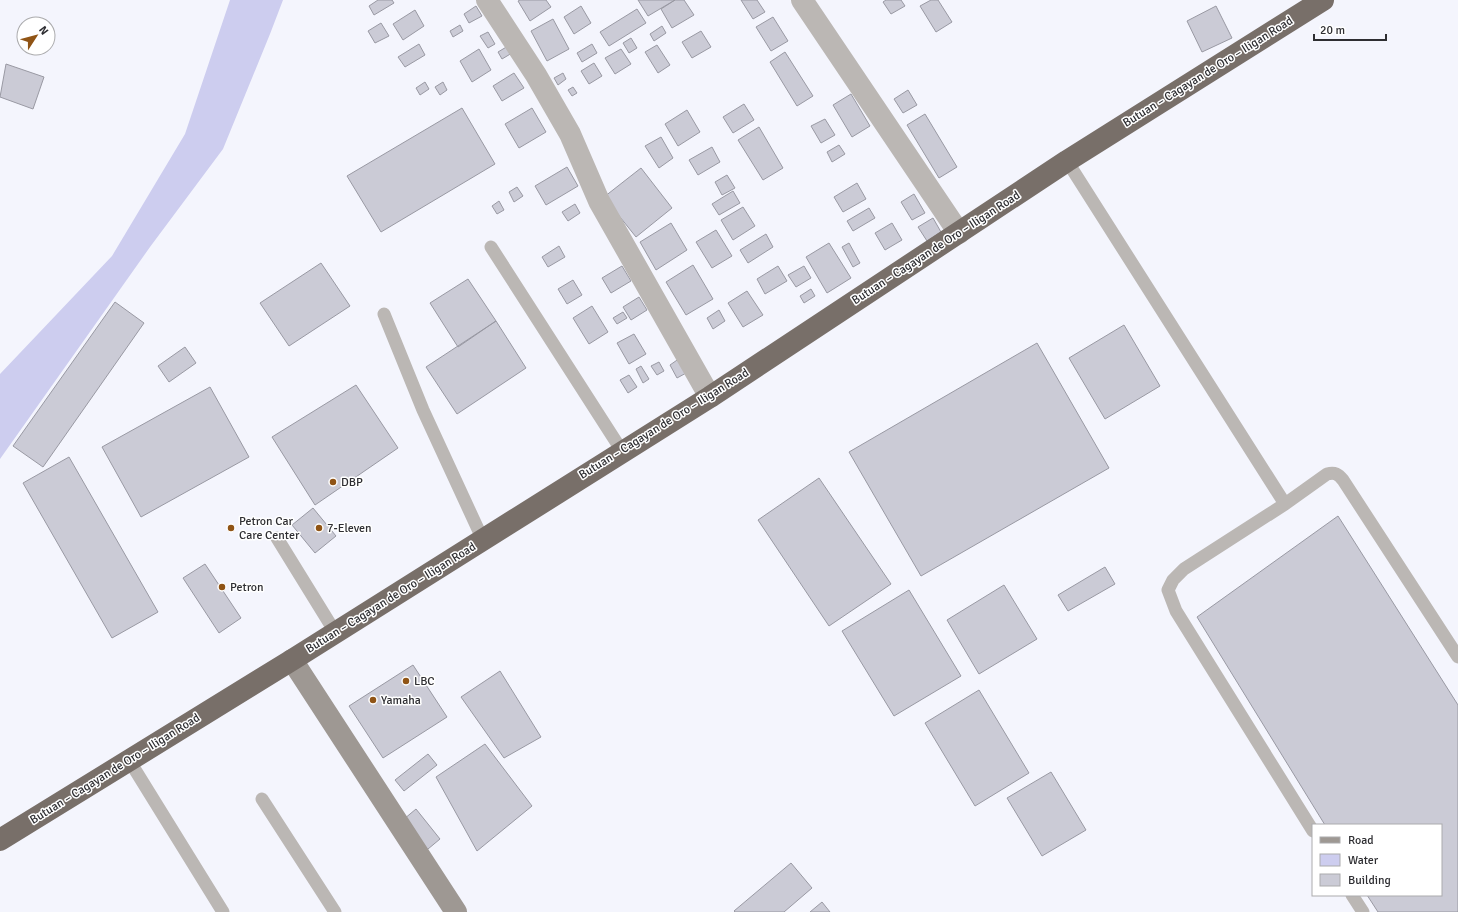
<svg xmlns="http://www.w3.org/2000/svg" width="1458" height="912" viewBox="0 0 1458 912" font-family="Signika,sans-serif">
<style>
.water{fill:#cdcdef}
.building{fill:#cbcbd6;stroke:#9999a3}
.lines{fill:none;stroke-linecap:round;stroke-linejoin:round}
.lane{stroke:#bbb7b4;stroke-width:13}
.street{stroke:#bbb7b4;stroke-width:22}
.secondary{stroke:#9e9893;stroke-width:22}
.highway{stroke:#786f69;stroke-width:22}
.poi-dot{fill:#905415;stroke:#fff;stroke-width:1.5}
.labels{text-anchor:middle;dominant-baseline:central;stroke-width:3;stroke-linejoin:round;paint-order:stroke}
.street-label{font-size:12px;fill:#2e2e32;stroke:#fff}
.poi-label{font-size:12px;fill:#2e2e32;stroke:#fff;text-anchor:start}
</style>
<rect width="100%" height="100%" fill="#f4f5fd"/>
<path class="water" d="M 230,0 L 283,0 L 270,34 L 223,149 L 150,247 L 0,459 L 0,374 L 112,256 L 185,134 Z"/>
<path class="building" d="M 378,0 L 392,0 L 394,3 L 374,15 L 369,6 Z
M 520,0 L 546,0 L 551,7 L 530,21 L 518,1 Z
M 638,0 L 675,0 L 648,16 Z
M 675,0 L 684,0 L 694,15 L 672,28 L 661,9 Z
M 741,0 L 757,0 L 765,12 L 753,19 Z
M 886,0 L 901,0 L 905,6 L 891,14 L 883,2 Z
M 931,0 L 938,0 L 952,22 L 936,32 L 920,6 Z
M 476,6 L 482,16 L 469,23 L 464,14 Z
M 581,6 L 591,23 L 574,34 L 564,17 Z
M 1216,6 L 1232,38 L 1202,52 L 1187,21 Z
M 637,9 L 646,23 L 609,46 L 600,32 Z
M 415,10 L 424,26 L 403,40 L 393,24 Z
M 773,17 L 788,41 L 771,51 L 756,27 Z
M 553,19 L 569,49 L 547,61 L 531,31 Z
M 381,23 L 389,36 L 375,43 L 368,31 Z
M 460,25 L 463,31 L 453,37 L 450,31 Z
M 662,26 L 666,33 L 654,41 L 650,34 Z
M 701,31 L 711,47 L 692,58 L 682,42 Z
M 488,32 L 495,44 L 488,48 L 480,36 Z
M 631,38 L 637,48 L 629,53 L 623,43 Z
M 419,44 L 425,55 L 405,67 L 398,57 Z
M 592,44 L 597,53 L 582,62 L 577,53 Z
M 657,45 L 670,65 L 658,73 L 645,52 Z
M 508,46 L 512,53 L 502,59 L 498,52 Z
M 479,49 L 491,70 L 472,82 L 460,61 Z
M 621,49 L 631,64 L 615,74 L 605,58 Z
M 785,52 L 813,96 L 797,106 L 770,62 Z
M 594,63 L 602,76 L 589,84 L 581,71 Z
M 6,64 L 44,77 L 33,109 L 0,97 Z
M 514,73 L 524,88 L 502,101 L 493,86 Z
M 563,73 L 566,79 L 558,85 L 554,78 Z
M 425,82 L 429,89 L 420,95 L 416,88 Z
M 443,82 L 447,90 L 440,95 L 435,87 Z
M 573,87 L 577,93 L 572,96 L 568,90 Z
M 908,90 L 917,105 L 903,113 L 894,99 Z
M 851,94 L 870,126 L 852,137 L 833,105 Z
M 744,104 L 754,120 L 733,133 L 723,117 Z
M 462,108 L 495,164 L 381,232 L 347,176 Z
M 532,108 L 546,132 L 519,148 L 505,124 Z
M 687,110 L 700,132 L 678,146 L 665,124 Z
M 925,114 L 957,167 L 939,178 L 907,125 Z
M 825,119 L 835,135 L 821,143 L 811,126 Z
M 759,127 L 783,168 L 763,180 L 738,140 Z
M 661,137 L 673,158 L 659,168 L 645,146 Z
M 839,145 L 845,154 L 832,162 L 827,152 Z
M 712,147 L 720,162 L 698,175 L 689,160 Z
M 567,167 L 578,186 L 546,205 L 535,186 Z
M 641,168 L 672,208 L 636,237 L 604,197 Z
M 727,175 L 735,188 L 722,195 L 715,182 Z
M 857,183 L 866,199 L 843,212 L 834,197 Z
M 517,187 L 523,196 L 514,202 L 509,192 Z
M 733,191 L 740,203 L 719,215 L 712,204 Z
M 914,194 L 925,213 L 912,220 L 901,202 Z
M 499,201 L 504,210 L 497,214 L 492,206 Z
M 575,204 L 580,213 L 568,221 L 562,212 Z
M 743,207 L 755,226 L 733,240 L 721,220 Z
M 869,208 L 875,218 L 853,231 L 847,221 Z
M 933,218 L 941,232 L 927,241 L 918,227 Z
M 671,223 L 687,250 L 656,270 L 640,242 Z
M 892,223 L 902,240 L 885,250 L 875,233 Z
M 716,230 L 732,256 L 712,268 L 696,242 Z
M 766,234 L 773,247 L 748,263 L 740,250 Z
M 829,243 L 851,278 L 827,293 L 806,257 Z
M 849,243 L 860,263 L 853,267 L 842,247 Z
M 559,246 L 565,257 L 548,267 L 542,257 Z
M 321,263 L 350,306 L 289,346 L 260,303 Z
M 693,265 L 713,299 L 686,315 L 666,282 Z
M 622,266 L 631,281 L 611,293 L 602,278 Z
M 778,266 L 787,281 L 765,294 L 757,279 Z
M 804,266 L 811,278 L 796,287 L 788,275 Z
M 468,279 L 496,321 L 458,347 L 430,303 Z
M 573,280 L 582,295 L 567,304 L 558,289 Z
M 811,289 L 815,296 L 804,303 L 800,296 Z
M 747,291 L 763,315 L 743,327 L 728,303 Z
M 639,297 L 647,310 L 631,320 L 623,307 Z
M 115,302 L 144,323 L 43,467 L 13,446 Z
M 592,306 L 608,332 L 589,344 L 573,318 Z
M 719,310 L 725,321 L 713,329 L 707,318 Z
M 623,312 L 627,318 L 617,324 L 613,318 Z
M 496,321 L 526,368 L 457,414 L 426,367 Z
M 1124,325 L 1160,386 L 1105,419 L 1069,358 Z
M 634,334 L 646,354 L 629,364 L 617,343 Z
M 1037,343 L 1109,468 L 921,576 L 849,452 Z
M 185,347 L 196,363 L 169,382 L 158,366 Z
M 680,358 L 688,372 L 677,378 L 670,365 Z
M 659,362 L 664,371 L 657,375 L 651,366 Z
M 641,366 L 649,379 L 643,383 L 636,369 Z
M 629,375 L 637,387 L 628,393 L 620,380 Z
M 356,385 L 398,448 L 315,505 L 272,437 Z
M 210,387 L 249,457 L 141,517 L 102,447 Z
M 69,457 L 158,612 L 112,638 L 23,483 Z
M 819,478 L 891,584 L 829,626 L 758,520 Z
M 313,508 L 336,536 L 315,553 L 292,525 Z
M 1338,516 L 1458,705 L 1458,912 L 1378,912 L 1367,895 L 1441,895 L 1441,825 L 1325,825 L 1197,617 Z
M 205,564 L 241,618 L 219,633 L 183,578 Z
M 1105,567 L 1115,584 L 1068,611 L 1058,595 Z
M 1004,585 L 1037,639 L 979,674 L 947,620 Z
M 909,590 L 961,676 L 894,716 L 842,631 Z
M 413,665 L 447,717 L 383,758 L 349,706 Z
M 500,671 L 541,737 L 504,758 L 461,697 Z
M 979,690 L 1029,773 L 975,806 L 925,723 Z
M 485,744 L 532,806 L 477,851 L 436,777 Z
M 428,754 L 437,765 L 404,791 L 395,780 Z
M 1051,772 L 1086,830 L 1042,856 L 1007,798 Z
M 416,809 L 440,839 L 422,854 L 398,824 Z
M 791,863 L 812,888 L 784,912 L 735,912 L 734,911 Z
M 822,902 L 830,912 L 810,912 Z"/>
<g class="lines">
<path class="lane" d="M 1067,161 L 1285,504
M 491,247 L 622,451
M 384,314 L 423,410 L 483,540
M 277,538 L 335,632
M 129,760 L 223,912
M 262,799 L 335,912
M 1313,831 L 1176,611 L 1168,590 L 1173,580 L 1184,569 L 1285,504 L 1327,474 C 1335,472 1338,474 1343,480 L 1458,657
M 1352,895 L 1363,912"/>
<path class="street" d="M 487,0 L 536,75 L 570,134 L 599,201 L 710,397
M 802,0 L 959,233"/>
<path class="secondary" d="M 292,660 L 456,912"/>
<path class="highway" d="M 0,840 L 292,660 L 710,397 L 1067,161 L 1323,0"/>
</g>
<g class="poi-dot">
<circle cx="333" cy="482" r="4"/>
<circle cx="231" cy="528" r="4"/>
<circle cx="319" cy="528" r="4"/>
<circle cx="222" cy="587" r="4"/>
<circle cx="406" cy="681" r="4"/>
<circle cx="373" cy="700" r="4"/>
</g>
<g class="labels">
<g class="street-label">
<text transform="translate(1208 72) rotate(-32)">Butuan – Cagayan de Oro – Iligan Road</text>
<text transform="translate(936 248) rotate(-33)">Butuan – Cagayan de Oro – Iligan Road</text>
<text transform="translate(664 424) rotate(-32)">Butuan – Cagayan de Oro – Iligan Road</text>
<text transform="translate(391 598) rotate(-32)">Butuan – Cagayan de Oro – Iligan Road</text>
<text transform="translate(115 769) rotate(-32)">Butuan – Cagayan de Oro – Iligan Road</text>
</g>
<g class="poi-label">
<text x="341" y="482">DBP</text>
<text x="239" y="521">Petron Car<tspan x="239" dy="14">Care Center</tspan></text>
<text x="327" y="528">7-Eleven</text>
<text x="230" y="587">Petron</text>
<text x="414" y="681">LBC</text>
<text x="381" y="700">Yamaha</text>
</g>
</g>
<rect x="1312" y="824" width="130" height="72" fill="#ffffff" stroke="#ababad"/>
<rect x="1320" y="837" width="20" height="6" fill="#9e9893" stroke="#ababad"/>
<text x="1348" y="844" font-size="12" fill="#2e2e32">Road</text>
<rect x="1320" y="854" width="20" height="12" fill="#cdcdef" stroke="#ababad"/>
<text x="1348" y="864" font-size="12" fill="#2e2e32">Water</text>
<rect x="1320" y="874" width="20" height="12" fill="#cbcbd6" stroke="#ababad"/>
<text x="1348" y="884" font-size="12" fill="#2e2e32">Building</text>
<g transform="translate(36 36) rotate(54)"><circle r="19" fill="#ffffff" stroke="#ababad"/>
<path d="M0-3L7 15L0 10L-7 15Z" fill="#905415"/>
<text y="-6" font-size="11" font-weight="bold" text-anchor="middle" fill="#2e2e32">N</text>
</g>
<path d="M1314 34v6h72v-6" fill="none" stroke="#2e2e32" stroke-width="2"/>
<text x="1320" y="34" font-size="12" fill="#2e2e32" stroke="#ffffff" stroke-width="3" paint-order="stroke">20 m</text>
</svg>
